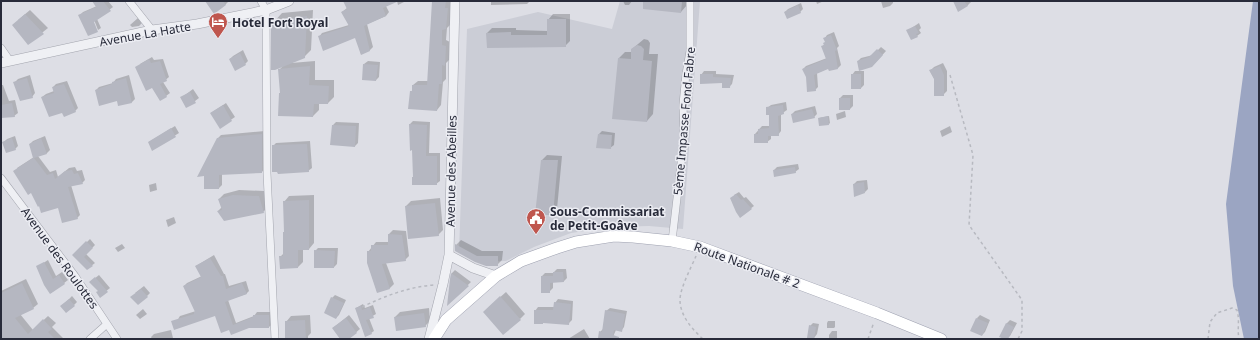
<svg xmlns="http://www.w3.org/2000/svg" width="1260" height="340" viewBox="0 0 1260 340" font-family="'Noto Sans',sans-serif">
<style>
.built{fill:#cbcdd6}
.water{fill:#9ba5c2}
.shadow{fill:#0003}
.building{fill:#b5b7c1}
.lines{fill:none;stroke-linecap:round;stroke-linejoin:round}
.minor-casing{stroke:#a3a5ae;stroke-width:8}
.tertiary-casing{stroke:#a3a5ae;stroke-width:10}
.primary-casing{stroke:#9ea1b0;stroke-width:12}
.path{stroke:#b7b9c0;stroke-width:1.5;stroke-dasharray:3 3;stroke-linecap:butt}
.minor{stroke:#eff0f4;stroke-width:7}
.tertiary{stroke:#eff0f4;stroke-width:9}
.primary{stroke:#fff;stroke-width:11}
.labels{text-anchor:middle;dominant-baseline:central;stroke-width:3;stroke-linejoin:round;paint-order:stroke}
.poi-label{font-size:12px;font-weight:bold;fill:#282b3a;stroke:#ecedf3;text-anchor:start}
.street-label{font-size:12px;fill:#282b3a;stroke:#ecedf3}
</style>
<rect width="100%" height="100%" fill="#dddee5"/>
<path class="built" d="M 620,1 L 700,1 L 683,229 L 649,226 L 613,227 L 571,233 L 534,247 L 506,261 L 479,262 L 459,252 L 467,29 L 538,12 L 612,29 Z"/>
<path class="water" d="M 1253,1 L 1259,1 L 1259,181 L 1258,198 L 1259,339 L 1244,339 L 1233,286 L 1226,204 Z"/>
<path class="shadow" d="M 95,1 L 108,1 L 113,7 L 97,19 L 101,28 L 98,30 L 93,17 L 80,15 L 83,12 L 97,6 Z
M 206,1 L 229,1 L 225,5 Z
M 344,1 L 406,1 L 398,5 L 397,1 L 386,6 L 389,12 L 386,16 L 367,24 L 373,47 L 370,50 L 361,54 L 356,37 L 319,37 L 322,33 L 349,25 L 342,12 L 347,8 Z
M 433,1 L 450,1 L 450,4 L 452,4 L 451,24 L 447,28 L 446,40 L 450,42 L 449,60 L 446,63 L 446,79 L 443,82 L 441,105 L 437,110 L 411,92 L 413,89 L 413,85 L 418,81 L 428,81 Z
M 491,1 L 530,1 L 527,4 L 491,5 Z
M 623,1 L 632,1 L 629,5 L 625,5 Z
M 644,1 L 688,1 L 687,5 L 681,12 Z
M 816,1 L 824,1 L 817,4 Z
M 881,1 L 893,1 L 893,3 L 890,6 L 883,8 Z
M 954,1 L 972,1 L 967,6 Z
M 801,3 L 803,9 L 800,12 L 785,12 L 788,9 Z
M 30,10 L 48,28 L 28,44 L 18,20 Z
M 313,10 L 311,50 L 304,57 L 291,63 L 315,61 L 315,80 L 334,80 L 334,97 L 328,103 L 319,103 L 319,110 L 313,116 L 280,93 L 281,92 L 279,70 L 284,65 L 272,24 L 282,13 Z
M 553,14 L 570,14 L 570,41 L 565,46 L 487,33 L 492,28 L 516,28 L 516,30 L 548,31 L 548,20 Z
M 138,18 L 142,23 L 139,26 L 132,27 L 130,25 Z
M 919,23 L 921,28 L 919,30 L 921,33 L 917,36 L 907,31 Z
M 834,32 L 839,46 L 837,48 L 841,65 L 838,68 L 829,68 L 817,73 L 818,87 L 815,90 L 807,77 L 803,69 L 806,66 L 827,58 L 823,46 L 826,41 L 825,38 L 827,35 Z
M 644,39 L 648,40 L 650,43 L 649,54 L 658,54 L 653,114 L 647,121 L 619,58 L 625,52 L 632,52 L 632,49 Z
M 881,47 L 886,51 L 875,63 L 858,61 L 861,58 L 873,55 Z
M 243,50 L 248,61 L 245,64 L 230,59 L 233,56 Z
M 152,57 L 154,60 L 163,59 L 169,77 L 163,82 L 170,93 L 166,96 L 140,64 Z
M 368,61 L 380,62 L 379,77 L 376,80 L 364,64 Z
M 943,63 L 947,71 L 947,91 L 943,95 L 930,71 L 934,67 Z
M 704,71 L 716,71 L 716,74 L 734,75 L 732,84 L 729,87 L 723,82 L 701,75 Z
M 855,71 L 864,71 L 864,85 L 861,88 L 852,75 Z
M 30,75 L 35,93 L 32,97 L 15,82 L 18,79 Z
M 129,75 L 135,99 L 132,102 L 119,105 L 117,100 L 96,90 L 99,87 L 113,83 L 116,79 Z
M 67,81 L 78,108 L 75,111 L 63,112 L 42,97 L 46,94 L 54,91 L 53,87 L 56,84 Z
M 1,85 L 3,85 L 9,101 L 15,100 L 18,113 L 14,116 L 1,117 Z
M 193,89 L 199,98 L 187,107 L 181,98 Z
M 843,95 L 853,95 L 853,106 L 850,109 L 840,98 Z
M 786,102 L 787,110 L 781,114 L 781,131 L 778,135 L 771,135 L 771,139 L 767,142 L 755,134 L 762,126 L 770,126 L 770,115 L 767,108 L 771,105 Z
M 226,103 L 235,117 L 220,127 L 211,113 Z
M 815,106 L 817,114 L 814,117 L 792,114 L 795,111 Z
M 845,111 L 846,117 L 837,120 L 836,114 Z
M 829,116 L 830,123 L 829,124 L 819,118 Z
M 413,121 L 430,122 L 429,153 L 440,153 L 440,181 L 436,184 L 414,176 L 413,149 L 410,124 Z
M 336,122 L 359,123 L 358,143 L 355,146 L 333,125 Z
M 175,126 L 179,133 L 153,149 L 149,142 Z
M 950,126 L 952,132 L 942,137 L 940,131 Z
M 265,131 L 265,168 L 262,172 L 222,174 L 222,185 L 219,188 L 218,138 L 221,135 Z
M 602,131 L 615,133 L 614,145 L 610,148 L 599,134 Z
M 15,136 L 18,146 L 15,149 L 3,143 L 7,139 Z
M 45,136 L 50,150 L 47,153 L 38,156 L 50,172 L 56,170 L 58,177 L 69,168 L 75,167 L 77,171 L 82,170 L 85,180 L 82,183 L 71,185 L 80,215 L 77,218 L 58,207 L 40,205 L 17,168 L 34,157 L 30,144 L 33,141 Z
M 310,141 L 312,168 L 308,171 L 273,146 L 276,143 Z
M 547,155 L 562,156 L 557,209 L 552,214 L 542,160 Z
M 798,164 L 799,169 L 795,172 L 774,170 L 777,167 Z
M 867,180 L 868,189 L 865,192 L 854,184 L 857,181 Z
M 156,183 L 157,190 L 150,192 L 149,185 Z
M 239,190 L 264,191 L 268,207 L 263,212 L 218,211 L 222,207 L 219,199 L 224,194 Z
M 739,192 L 744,198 L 746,197 L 754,206 L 740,216 L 734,195 Z
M 314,195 L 314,243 L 309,249 L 303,249 L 303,262 L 298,267 L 280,257 L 284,253 L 284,232 L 285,230 L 284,202 L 289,196 Z
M 440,198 L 443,230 L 438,235 L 406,206 L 411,201 Z
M 174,217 L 176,223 L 168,227 L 166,220 Z
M 393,230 L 406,231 L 409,256 L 405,260 L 386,263 L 394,284 L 390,288 L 377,292 L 368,252 L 376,242 L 389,242 L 389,234 Z
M 90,239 L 95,245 L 86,254 L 95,263 L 87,269 L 74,255 Z
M 461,240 L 482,251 L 503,251 L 502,260 L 497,265 L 487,265 L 456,245 Z
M 122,244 L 125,248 L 118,252 L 115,248 Z
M 318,248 L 338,248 L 337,264 L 334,267 L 315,251 Z
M 214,255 L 224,274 L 225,274 L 229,286 L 246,281 L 249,291 L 246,294 L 228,300 L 236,323 L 254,316 L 257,312 L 271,312 L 272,324 L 269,327 L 229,328 L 216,315 L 178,319 L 180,316 L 196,311 L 184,286 L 187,283 L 202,276 L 196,266 Z
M 48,260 L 56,276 L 62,272 L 68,280 L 51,293 L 37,267 Z
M 557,269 L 566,269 L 567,278 L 564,281 L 553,282 L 553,288 L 549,292 L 542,276 L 545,273 L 553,273 Z
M 455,270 L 471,282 L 448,304 L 452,273 Z
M 99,275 L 110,288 L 100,296 L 94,279 Z
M 26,279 L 38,304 L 33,308 L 20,314 L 33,330 L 48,316 L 56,323 L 52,327 L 64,339 L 18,339 L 1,310 L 1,291 Z
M 144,286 L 150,293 L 147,296 L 135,293 Z
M 506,292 L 525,314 L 520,319 L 489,307 Z
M 335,295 L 346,300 L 339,315 L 336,318 L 332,298 Z
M 72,296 L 77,302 L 74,305 L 65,303 Z
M 558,299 L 573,301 L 572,320 L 568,324 L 535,311 L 538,307 L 554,307 L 555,303 Z
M 363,304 L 365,308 L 373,305 L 376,314 L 369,318 L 374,331 L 371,333 L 356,308 Z
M 429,308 L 430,321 L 425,326 L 395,317 L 400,312 Z
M 610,308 L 627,311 L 624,327 L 621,331 L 616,330 L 612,339 L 605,339 L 599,337 L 600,332 L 603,329 L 606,311 Z
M 143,309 L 147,314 L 140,319 L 136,315 Z
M 310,315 L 311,333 L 308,336 L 308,339 L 286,339 L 286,322 L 291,316 Z
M 349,315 L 360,329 L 348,339 L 342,339 L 333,328 Z
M 980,315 L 990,320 L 985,332 L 982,335 L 977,318 Z
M 1010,320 L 1017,323 L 1010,336 L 1006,339 L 1001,336 L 1007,323 Z
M 828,321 L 835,321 L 835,327 L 834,328 L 827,328 L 827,323 Z
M 813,323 L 819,324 L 817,334 L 814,338 L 810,326 Z
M 584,329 L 590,339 L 568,339 Z
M 171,330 L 173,338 L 171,339 L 152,339 L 151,337 L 154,334 Z
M 832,331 L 837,331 L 837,339 L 829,339 L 829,335 Z"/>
<path class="building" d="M 92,1 L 103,1 L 111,11 L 94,22 L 98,32 L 88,36 L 78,15 L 96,7 Z
M 205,1 L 223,1 L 226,5 L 214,14 Z
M 343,1 L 399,1 L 383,8 L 386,16 L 364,26 L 370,51 L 361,55 L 355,38 L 323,51 L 318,36 L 349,26 L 341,12 L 347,9 Z
M 432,1 L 446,1 L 445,8 L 448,8 L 446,29 L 442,30 L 442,45 L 446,46 L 445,66 L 442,65 L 442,84 L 439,84 L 437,111 L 408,109 L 410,91 L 412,91 L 412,85 L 427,85 Z
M 643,1 L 682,1 L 681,13 L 643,9 Z
M 953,1 L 964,1 L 968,6 L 958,12 Z
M 798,5 L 801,13 L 787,19 L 784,12 Z
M 25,14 L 44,34 L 28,45 L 12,25 Z
M 307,16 L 305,58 L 275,70 L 271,70 L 271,23 L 274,23 L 274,20 Z
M 547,19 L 566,19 L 566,47 L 487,48 L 486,33 L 511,32 L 511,35 L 547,35 Z
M 915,26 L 919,33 L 916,34 L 918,37 L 911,40 L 906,30 Z
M 831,35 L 837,50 L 835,51 L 838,69 L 829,71 L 828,69 L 814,75 L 816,91 L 807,92 L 806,77 L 802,69 L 826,59 L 821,46 L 824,45 L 823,43 L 825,42 L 823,38 Z
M 637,45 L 641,46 L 644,49 L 643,60 L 652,61 L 647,122 L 612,119 L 618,58 L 631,59 L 631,49 Z
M 877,49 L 883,55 L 872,67 L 859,71 L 857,61 L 869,57 Z
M 240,53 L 246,65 L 235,71 L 229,59 Z
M 149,59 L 151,63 L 160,61 L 167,81 L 160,84 L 167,97 L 160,101 L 152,88 L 146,91 L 135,67 Z
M 363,64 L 378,65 L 376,81 L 362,80 Z
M 310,66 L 309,85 L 329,86 L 328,104 L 314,104 L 313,117 L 278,116 L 279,93 L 280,93 L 278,69 Z
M 940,66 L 944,75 L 944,96 L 934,96 L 934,79 L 929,70 Z
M 700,74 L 713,74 L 713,77 L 731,78 L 730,88 L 722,88 L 722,83 L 700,84 Z
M 851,74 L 861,74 L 861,89 L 851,89 Z
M 27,78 L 33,98 L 20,101 L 13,82 Z
M 126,78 L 132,103 L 118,106 L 117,101 L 99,106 L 95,90 L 112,84 L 112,82 Z
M 64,84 L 76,112 L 64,117 L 62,113 L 49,117 L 41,97 L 54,93 L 52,87 Z
M 190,92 L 196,103 L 186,108 L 180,97 Z
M 839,98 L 850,98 L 850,110 L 839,110 Z
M 12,103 L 15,117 L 1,118 L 1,105 Z
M 223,105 L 232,121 L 220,129 L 210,113 Z
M 783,105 L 784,114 L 778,116 L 779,136 L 768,136 L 768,143 L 754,143 L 754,134 L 758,134 L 758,129 L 769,128 L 769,115 L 766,115 L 766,107 Z
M 812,109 L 815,118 L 793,123 L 791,114 Z
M 828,116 L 829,125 L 819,126 L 818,118 Z
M 409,124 L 427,125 L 426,156 L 437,156 L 437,185 L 412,185 L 412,177 L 413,177 L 412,150 L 410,151 Z
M 332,125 L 356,126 L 355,147 L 330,145 Z
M 171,128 L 176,137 L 152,151 L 148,142 Z
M 262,134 L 262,173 L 219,175 L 219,189 L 204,189 L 204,176 L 197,177 L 217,138 Z
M 598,134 L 612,135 L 611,149 L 596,148 Z
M 12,138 L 16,150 L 6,153 L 2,142 Z
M 41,138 L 47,154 L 34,158 L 47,175 L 53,173 L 55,179 L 65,171 L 72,170 L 74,174 L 78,173 L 83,184 L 68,187 L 78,219 L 62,223 L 58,208 L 41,213 L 39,206 L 38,207 L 31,193 L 28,195 L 13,171 L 33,158 L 29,144 Z
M 307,144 L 309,172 L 278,174 L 277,172 L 272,172 L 272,145 Z
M 541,160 L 558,160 L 553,215 L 535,215 Z
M 795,167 L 796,173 L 774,177 L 773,170 Z
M 864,182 L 865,193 L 854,197 L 853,184 Z
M 736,194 L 741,200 L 743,199 L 752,209 L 740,218 L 736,212 L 730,198 Z
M 233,195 L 259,196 L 264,213 L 224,221 L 217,211 L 222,210 L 218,199 Z
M 309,200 L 309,250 L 298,250 L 298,268 L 280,269 L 279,256 L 283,256 L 283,232 L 284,232 L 283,201 Z
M 435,203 L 439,236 L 408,239 L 405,206 Z
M 388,234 L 402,235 L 406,261 L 382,264 L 390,289 L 377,293 L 367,263 L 367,251 L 371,251 L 371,245 L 388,245 Z
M 86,241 L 93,248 L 84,257 L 93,266 L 87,270 L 72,255 Z
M 455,244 L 477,256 L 498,256 L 498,266 L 486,266 L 475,262 L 455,251 Z
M 314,250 L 335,251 L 334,268 L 314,268 Z
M 210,258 L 221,276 L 223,276 L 226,289 L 242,283 L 247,294 L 225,302 L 233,325 L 253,317 L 253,315 L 269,315 L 269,328 L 249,328 L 231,335 L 229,330 L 221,333 L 215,316 L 174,330 L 171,321 L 194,314 L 194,312 L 195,312 L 183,286 L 201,277 L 195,266 Z
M 44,262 L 53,279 L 59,275 L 65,284 L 50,294 L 44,285 L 36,266 Z
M 553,272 L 563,272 L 564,282 L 550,283 L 550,293 L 541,293 L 541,276 L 553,276 Z
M 451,273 L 469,286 L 447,306 L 450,279 Z
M 95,277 L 108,292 L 100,298 L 96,292 L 98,291 L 89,282 Z
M 22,283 L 34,309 L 15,318 L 28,334 L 43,319 L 52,329 L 48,332 L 55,339 L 1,339 L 1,293 Z
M 141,289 L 148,297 L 138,305 L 130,297 Z
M 500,296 L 521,320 L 503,335 L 483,312 Z
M 331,297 L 344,303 L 336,319 L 324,313 Z
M 69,299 L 75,306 L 66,313 L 60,306 Z
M 554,302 L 571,304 L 569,325 L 543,323 L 543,324 L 534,324 L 534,310 L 553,310 Z
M 361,306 L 362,310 L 370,307 L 374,318 L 366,320 L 372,334 L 365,337 L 355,308 Z
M 605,310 L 625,314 L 622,332 L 614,330 L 613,335 L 619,337 L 619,339 L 598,338 L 599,331 L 602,332 Z
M 424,313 L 426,327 L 396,331 L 394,317 Z
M 346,318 L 357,333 L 349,339 L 340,339 L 332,328 Z
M 976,318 L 988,323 L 982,336 L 970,331 Z
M 305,320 L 306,339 L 285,339 L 285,321 Z
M 1006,323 L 1014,327 L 1008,339 L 1004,339 L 999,337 Z
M 809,325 L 816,327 L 814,339 L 807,338 Z"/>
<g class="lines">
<defs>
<path id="minor" d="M 129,1 L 152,30
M 261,1 L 266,10 L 267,173 L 275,339
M 1,48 L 10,61
M 1,178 L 75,276 L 117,339
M 672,241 L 684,138 L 683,104 L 686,74 L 690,51 L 690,1
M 90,339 L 107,324"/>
<path id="tertiary" d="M 1,63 L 152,30 L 197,24 L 266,10 L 289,1
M 449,255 L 473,268 L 496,276
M 429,339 L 443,284 L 449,255 L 455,1"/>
<path id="primary" d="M 434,339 L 446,320 L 496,276 L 521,261 L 557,248 L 576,242 L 614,236 L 633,237 L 672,241 L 700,247 L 877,313 L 941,339"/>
</defs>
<use href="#minor" class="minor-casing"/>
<use href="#tertiary" class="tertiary-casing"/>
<use href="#primary" class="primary-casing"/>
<path class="path" d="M 950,75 L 973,155 L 969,225 L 1022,300 L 1022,331 L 1018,339
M 696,256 C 691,268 680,288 680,300 C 680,316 693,330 703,339
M 362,307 C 385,296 408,287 434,285
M 868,339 L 874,322
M 1208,339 L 1210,322 L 1217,313 L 1232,308 L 1237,310 C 1240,320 1237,329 1239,339"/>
<use href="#minor" class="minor"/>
<use href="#tertiary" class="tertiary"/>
<use href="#primary" class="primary"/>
</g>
<defs>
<symbol id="hotel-pin" viewBox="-11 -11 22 30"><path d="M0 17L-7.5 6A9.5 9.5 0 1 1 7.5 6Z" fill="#bf564e" stroke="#ecedf3"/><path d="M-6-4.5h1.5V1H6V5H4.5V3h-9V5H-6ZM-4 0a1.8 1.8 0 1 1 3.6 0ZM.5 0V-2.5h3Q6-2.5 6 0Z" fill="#fff"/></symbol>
<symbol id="civic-pin" viewBox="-11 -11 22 30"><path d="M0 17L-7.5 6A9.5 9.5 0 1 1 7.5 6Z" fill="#bf564e" stroke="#ecedf3"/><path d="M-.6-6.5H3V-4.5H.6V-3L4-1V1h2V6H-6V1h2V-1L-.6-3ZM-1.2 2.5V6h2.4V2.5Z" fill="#fff"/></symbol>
</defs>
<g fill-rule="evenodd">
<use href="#hotel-pin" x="207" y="11" width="22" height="30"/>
<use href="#civic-pin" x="525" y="207" width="22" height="30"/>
</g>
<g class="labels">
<g class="poi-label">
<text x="232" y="22">Hotel Fort Royal</text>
<text x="550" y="211">Sous-Commissariat<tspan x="550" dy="14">de Petit-Goâve</tspan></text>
</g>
<g class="street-label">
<text transform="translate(145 34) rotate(-10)">Avenue La Hatte</text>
<text transform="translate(684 121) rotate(-85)">5ème Impasse Fond Fabre</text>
<text transform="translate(451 171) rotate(-89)">Avenue des Abeilles</text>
<text transform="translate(60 258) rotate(54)">Avenue des Roulottes</text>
<text transform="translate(747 265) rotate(20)">Route Nationale # 2</text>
</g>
</g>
<rect width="1260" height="340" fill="none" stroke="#282b3a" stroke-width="4"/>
</svg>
